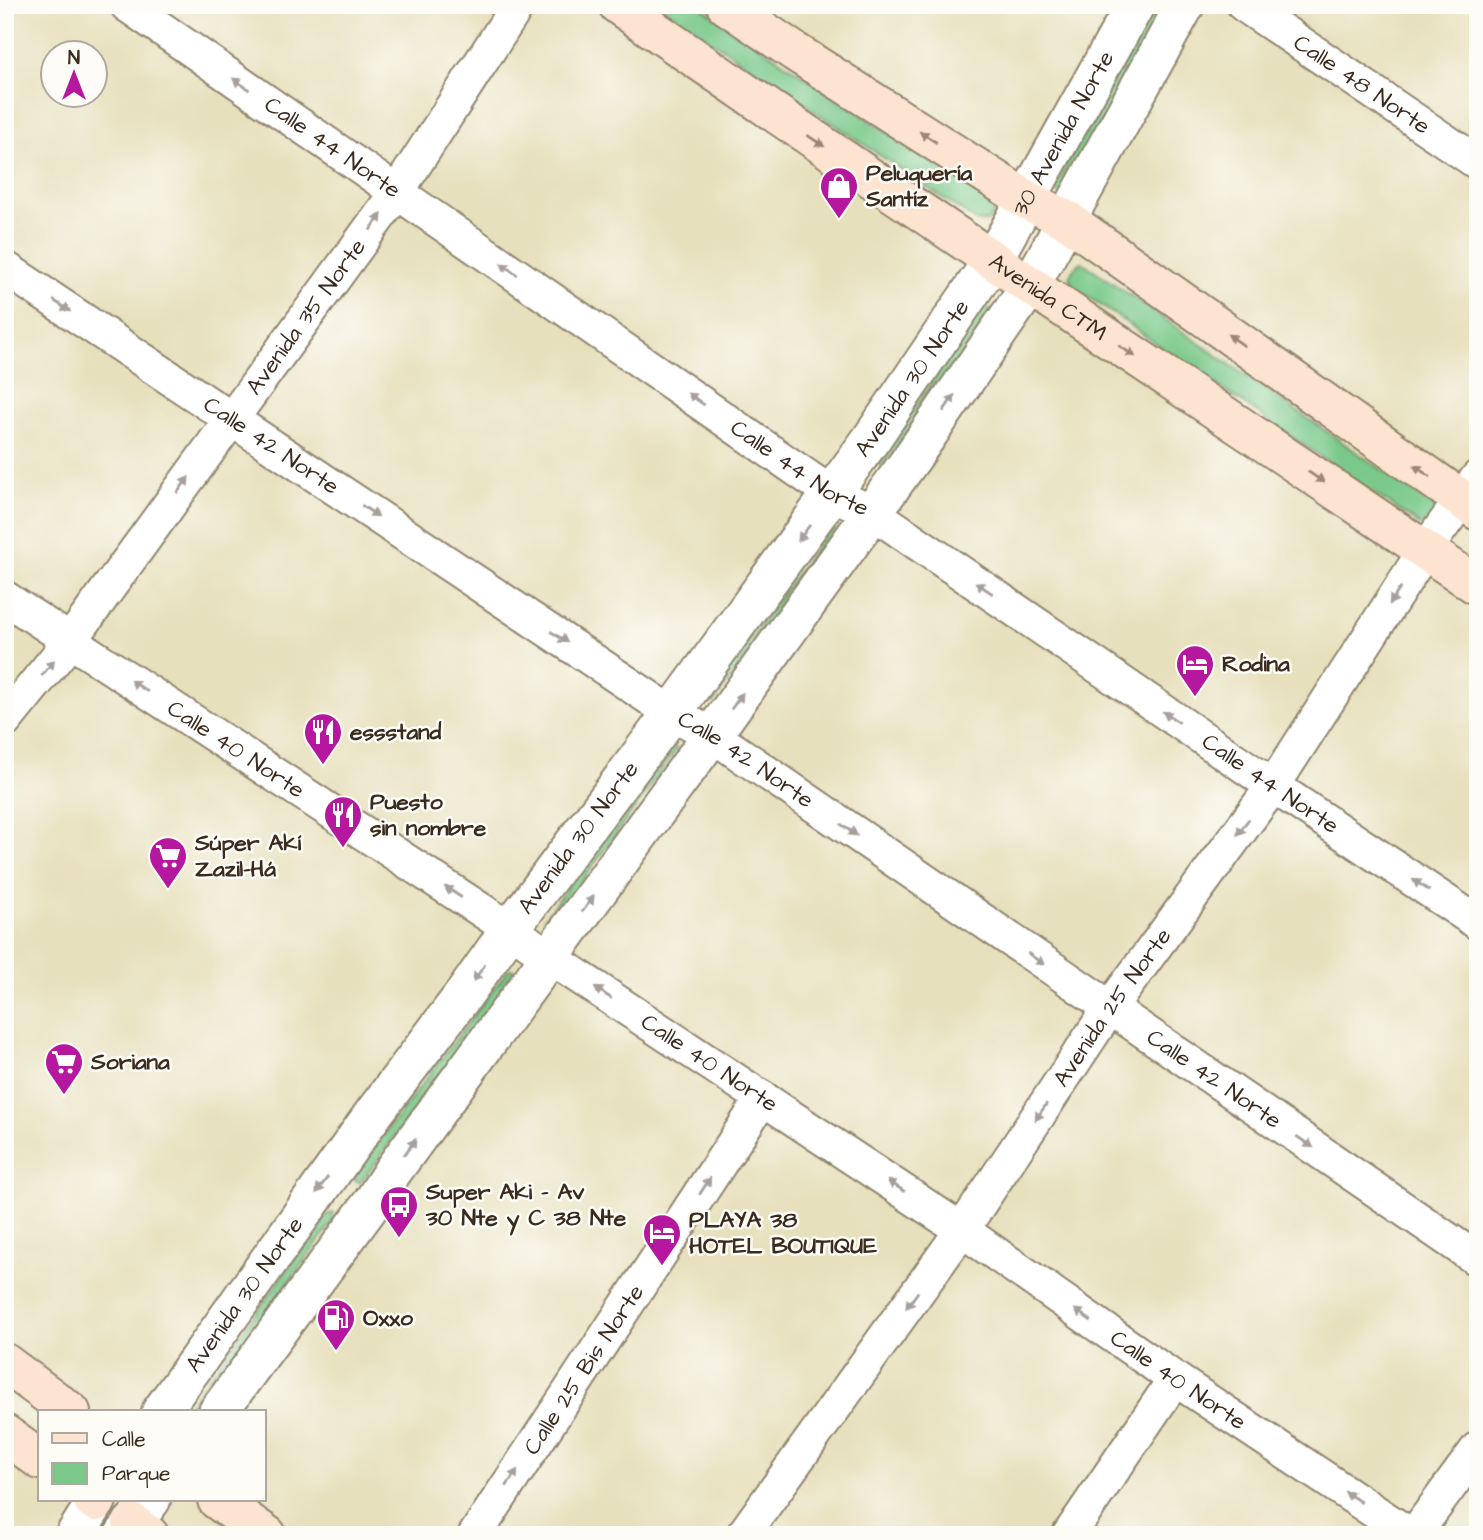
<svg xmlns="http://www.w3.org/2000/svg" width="1483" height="1540" viewBox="0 0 1483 1540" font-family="'Architects Daughter',sans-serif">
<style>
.green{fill:#7ac98a;stroke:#5a7a54;stroke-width:2}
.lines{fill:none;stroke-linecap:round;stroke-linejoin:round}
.minor-casing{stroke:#91856e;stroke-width:37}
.tertiary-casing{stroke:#91856e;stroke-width:42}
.secondary-casing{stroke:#91856e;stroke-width:42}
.minor{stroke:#fff;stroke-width:33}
.tertiary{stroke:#fff;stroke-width:38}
.secondary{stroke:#fde4d0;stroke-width:38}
.oneway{fill:#a79f9a}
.oneway2{fill:#9c8777}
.labels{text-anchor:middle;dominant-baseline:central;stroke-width:5;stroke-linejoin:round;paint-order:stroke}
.street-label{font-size:23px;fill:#3b2a1e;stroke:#fdfcf7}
.poi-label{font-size:23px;font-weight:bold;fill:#3b2a1e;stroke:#fdfcf7;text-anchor:start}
</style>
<rect width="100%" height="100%" fill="#fdfcf7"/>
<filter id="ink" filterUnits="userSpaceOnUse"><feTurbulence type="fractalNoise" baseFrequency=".0143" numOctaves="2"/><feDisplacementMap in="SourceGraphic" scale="14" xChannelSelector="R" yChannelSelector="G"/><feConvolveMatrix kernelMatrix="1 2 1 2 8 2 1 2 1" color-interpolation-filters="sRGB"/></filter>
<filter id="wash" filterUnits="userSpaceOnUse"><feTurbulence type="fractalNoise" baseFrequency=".00686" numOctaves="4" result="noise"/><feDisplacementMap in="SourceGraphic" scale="28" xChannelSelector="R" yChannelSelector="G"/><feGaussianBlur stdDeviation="1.57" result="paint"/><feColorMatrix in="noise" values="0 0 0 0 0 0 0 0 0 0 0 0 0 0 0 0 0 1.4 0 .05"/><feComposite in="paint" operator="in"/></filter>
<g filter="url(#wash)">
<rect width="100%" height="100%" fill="#e7e0bd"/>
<path class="green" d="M 659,5 L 698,5 L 994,204 L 994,213 L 989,221 L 978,222 Z
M 1152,5 L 1168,5 L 1064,192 L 1057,193 L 1055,188 L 1082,134 Z
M 1082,262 L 1434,506 L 1438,517 L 1431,525 L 1420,525 L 1073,286 L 1069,277 L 1074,268 Z
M 984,305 L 992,311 L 883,465 L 875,465 Z
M 831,526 L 836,529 L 714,703 L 705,704 L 707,698 Z
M 672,745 L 677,749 L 551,924 L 544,919 Z
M 512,969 L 515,971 L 514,975 L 377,1161 L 360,1183 L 353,1179 L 368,1156 L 508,970 Z
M 333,1213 L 334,1220 L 195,1412 L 184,1412 L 328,1214 Z"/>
</g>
<g filter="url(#ink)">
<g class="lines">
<defs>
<g id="minor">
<path id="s1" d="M 127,5 L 832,494 L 872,512 L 1273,786 L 1478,923"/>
<path id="s2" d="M 1244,5 L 1478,163"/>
<path id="s3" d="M 5,268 L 672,713 L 712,735 L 1478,1260"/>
<path id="s4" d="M 5,598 L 510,929 L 549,957 L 962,1230 L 1175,1379 L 1410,1535"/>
<path id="s5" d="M 5,721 L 70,641 L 397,192 L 518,5"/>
<path id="s6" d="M 475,1535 L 763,1098"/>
<path id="s7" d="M 743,1535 L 962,1230 L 1109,1009 L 1273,786 L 1425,550 L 1478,477"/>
<path d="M 1069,1535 L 1175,1379"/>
<path d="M 1414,1535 L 1478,1448"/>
</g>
<g id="tertiary">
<path id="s8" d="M 161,1412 L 374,1113 L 465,993 L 510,929 L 672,713 L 872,438 L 992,261 L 1135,5"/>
<path d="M 218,1412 L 372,1203 L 392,1172 L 712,735 L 911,459 L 1030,286 L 1185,5"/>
<path d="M 75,1535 L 97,1500"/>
<path d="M 124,1535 L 151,1500"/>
</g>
<g id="secondary">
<path id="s9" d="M 618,5 C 902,202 1191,392 1478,586"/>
<path d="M 726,5 L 795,52 L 1027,200 L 1067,220 L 1478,511"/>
<path d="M 5,1363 L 71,1412"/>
<path d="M 5,1434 L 40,1460"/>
<path d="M 93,1500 L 96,1502"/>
<path d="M 217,1500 L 267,1535"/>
<path d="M 132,1523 L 149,1535"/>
</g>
</defs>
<use href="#minor" class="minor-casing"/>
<use href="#tertiary" class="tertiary-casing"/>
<use href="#secondary" class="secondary-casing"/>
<use href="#minor" class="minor"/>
<use href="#tertiary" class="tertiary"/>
<use href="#secondary" class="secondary"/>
</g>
<defs><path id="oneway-solid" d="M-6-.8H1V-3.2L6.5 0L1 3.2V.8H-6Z" transform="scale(1.75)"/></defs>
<g class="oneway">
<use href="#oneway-solid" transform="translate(241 84) rotate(-145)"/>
<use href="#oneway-solid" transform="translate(376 222) rotate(-54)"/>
<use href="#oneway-solid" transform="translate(509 269) rotate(-145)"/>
<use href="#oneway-solid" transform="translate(62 306) rotate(34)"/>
<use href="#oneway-solid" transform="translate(696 399) rotate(-145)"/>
<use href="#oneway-solid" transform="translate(949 403) rotate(-56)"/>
<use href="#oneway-solid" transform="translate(183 485) rotate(-54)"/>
<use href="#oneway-solid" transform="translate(370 511) rotate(34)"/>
<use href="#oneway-solid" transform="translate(804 533) rotate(126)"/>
<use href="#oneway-solid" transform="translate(984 588) rotate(-146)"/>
<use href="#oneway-solid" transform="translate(1395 596) rotate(123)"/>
<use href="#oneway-solid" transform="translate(559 637) rotate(34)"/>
<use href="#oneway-solid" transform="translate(48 668) rotate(-51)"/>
<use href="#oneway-solid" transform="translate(139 686) rotate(-147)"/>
<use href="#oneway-solid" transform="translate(737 701) rotate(-54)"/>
<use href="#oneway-solid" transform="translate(1171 717) rotate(-146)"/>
<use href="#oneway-solid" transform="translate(1243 827) rotate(126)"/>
<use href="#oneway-solid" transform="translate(849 830) rotate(35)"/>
<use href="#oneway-solid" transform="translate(1421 885) rotate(-146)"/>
<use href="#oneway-solid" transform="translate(453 892) rotate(-147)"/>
<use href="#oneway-solid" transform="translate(588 904) rotate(-54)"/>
<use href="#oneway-solid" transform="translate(1036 959) rotate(35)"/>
<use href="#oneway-solid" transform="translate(479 973) rotate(125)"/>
<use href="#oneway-solid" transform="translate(603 993) rotate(-147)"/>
<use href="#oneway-solid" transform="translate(1041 1112) rotate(124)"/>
<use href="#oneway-solid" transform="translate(1305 1142) rotate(34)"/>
<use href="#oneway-solid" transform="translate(410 1147) rotate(-54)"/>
<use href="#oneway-solid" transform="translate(322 1185) rotate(126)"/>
<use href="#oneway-solid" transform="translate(705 1186) rotate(-57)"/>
<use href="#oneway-solid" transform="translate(896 1186) rotate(-147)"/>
<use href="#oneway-solid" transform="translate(912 1300) rotate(126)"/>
<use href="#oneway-solid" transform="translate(1083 1315) rotate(-145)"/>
<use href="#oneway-solid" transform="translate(512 1478) rotate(-57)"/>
<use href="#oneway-solid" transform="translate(1353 1497) rotate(-146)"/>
</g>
<g class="oneway2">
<use href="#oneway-solid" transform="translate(928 137) rotate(-147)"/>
<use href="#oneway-solid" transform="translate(816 141) rotate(34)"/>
<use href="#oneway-solid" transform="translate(1236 340) rotate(-145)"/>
<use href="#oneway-solid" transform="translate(1127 351) rotate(34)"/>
<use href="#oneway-solid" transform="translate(1422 471) rotate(-145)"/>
<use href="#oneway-solid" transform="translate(1316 477) rotate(34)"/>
</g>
</g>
<defs>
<symbol id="shop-pin" viewBox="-11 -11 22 30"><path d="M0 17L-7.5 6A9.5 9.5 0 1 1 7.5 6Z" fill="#b5179e" stroke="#fdfcf7"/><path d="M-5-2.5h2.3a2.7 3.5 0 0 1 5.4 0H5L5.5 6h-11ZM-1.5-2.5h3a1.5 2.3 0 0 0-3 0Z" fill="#fff"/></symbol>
<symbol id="hotel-pin" viewBox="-11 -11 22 30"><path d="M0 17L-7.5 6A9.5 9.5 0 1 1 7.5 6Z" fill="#b5179e" stroke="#fdfcf7"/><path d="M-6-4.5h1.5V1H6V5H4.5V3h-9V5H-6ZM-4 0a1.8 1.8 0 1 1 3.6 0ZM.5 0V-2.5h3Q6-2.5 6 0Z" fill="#fff"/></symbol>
<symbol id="restaurant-pin" viewBox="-11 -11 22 30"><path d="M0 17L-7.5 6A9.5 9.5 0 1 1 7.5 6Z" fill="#b5179e" stroke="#fdfcf7"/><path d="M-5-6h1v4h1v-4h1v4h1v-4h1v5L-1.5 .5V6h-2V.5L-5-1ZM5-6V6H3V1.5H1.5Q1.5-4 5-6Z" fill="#fff"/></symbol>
<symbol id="supermarket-pin" viewBox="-11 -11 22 30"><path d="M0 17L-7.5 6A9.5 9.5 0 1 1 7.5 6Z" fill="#b5179e" stroke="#fdfcf7"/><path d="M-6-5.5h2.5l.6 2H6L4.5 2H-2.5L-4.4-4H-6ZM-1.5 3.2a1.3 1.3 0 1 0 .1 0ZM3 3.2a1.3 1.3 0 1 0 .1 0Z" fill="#fff"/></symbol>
<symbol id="bus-pin" viewBox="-11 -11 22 30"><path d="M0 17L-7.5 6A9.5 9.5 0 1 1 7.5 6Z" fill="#b5179e" stroke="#fdfcf7"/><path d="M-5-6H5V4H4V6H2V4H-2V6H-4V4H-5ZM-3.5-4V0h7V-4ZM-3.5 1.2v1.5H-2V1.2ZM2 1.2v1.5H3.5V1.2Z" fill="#fff"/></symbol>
<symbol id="fuel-pin" viewBox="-11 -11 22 30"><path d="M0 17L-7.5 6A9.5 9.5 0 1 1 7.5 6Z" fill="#b5179e" stroke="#fdfcf7"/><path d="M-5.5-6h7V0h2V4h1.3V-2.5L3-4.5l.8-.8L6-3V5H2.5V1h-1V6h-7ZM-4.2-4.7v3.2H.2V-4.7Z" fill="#fff"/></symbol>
</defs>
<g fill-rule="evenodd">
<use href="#shop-pin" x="817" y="164" width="44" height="60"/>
<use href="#hotel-pin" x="1173" y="642" width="44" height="60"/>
<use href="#restaurant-pin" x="301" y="710" width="44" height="60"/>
<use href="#restaurant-pin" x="321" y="793" width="44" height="60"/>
<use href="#supermarket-pin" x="146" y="834" width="44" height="60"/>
<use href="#supermarket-pin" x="42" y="1040" width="44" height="60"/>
<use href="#bus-pin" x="377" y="1183" width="44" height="60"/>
<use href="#hotel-pin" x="640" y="1211" width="44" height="60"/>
<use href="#fuel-pin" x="314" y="1296" width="44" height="60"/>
</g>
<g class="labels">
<g class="street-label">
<text stroke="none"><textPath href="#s2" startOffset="142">Calle 48 Norte</textPath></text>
<text stroke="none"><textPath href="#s8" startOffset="1566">30 Avenida Norte</textPath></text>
<text stroke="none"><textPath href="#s1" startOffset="250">Calle 44 Norte</textPath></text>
<text stroke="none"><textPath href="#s9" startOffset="520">Avenida CTM</textPath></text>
<text stroke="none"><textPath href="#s5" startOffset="504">Avenida 35 Norte</textPath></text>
<text stroke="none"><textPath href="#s8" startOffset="1278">Avenida 30 Norte</textPath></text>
<text stroke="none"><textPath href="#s3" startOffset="320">Calle 42 Norte</textPath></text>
<text stroke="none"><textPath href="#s1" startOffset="817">Calle 44 Norte</textPath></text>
<text stroke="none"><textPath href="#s4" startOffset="276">Calle 40 Norte</textPath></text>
<text stroke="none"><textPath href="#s3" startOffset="889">Calle 42 Norte</textPath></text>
<text stroke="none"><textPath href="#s1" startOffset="1384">Calle 44 Norte</textPath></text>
<text stroke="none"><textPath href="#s8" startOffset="710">Avenida 30 Norte</textPath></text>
<text stroke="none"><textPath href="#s7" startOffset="644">Avenida 25 Norte</textPath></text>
<text stroke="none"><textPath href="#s4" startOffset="844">Calle 40 Norte</textPath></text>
<text stroke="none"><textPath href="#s3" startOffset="1456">Calle 42 Norte</textPath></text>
<text stroke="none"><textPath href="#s8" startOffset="144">Avenida 30 Norte</textPath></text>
<text stroke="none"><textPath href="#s6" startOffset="198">Calle 25 Bis Norte</textPath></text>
<text stroke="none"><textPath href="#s4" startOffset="1410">Calle 40 Norte</textPath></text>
</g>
<g class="poi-label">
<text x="866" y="173">Peluquería<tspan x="866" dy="26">Santíz</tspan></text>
<text x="1222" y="664">Rodina</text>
<text x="350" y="732">essstand</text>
<text x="370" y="802">Puesto<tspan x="370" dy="26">sin nombre</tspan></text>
<text x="195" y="843">Súper Akí<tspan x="195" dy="26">Zazil-Há</tspan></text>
<text x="91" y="1062">Soriana</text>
<text x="426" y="1192">Super Aki - Av<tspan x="426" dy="26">30 Nte y C 38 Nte</tspan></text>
<text x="689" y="1220">PLAYA 38<tspan x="689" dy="26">HOTEL BOUTIQUE</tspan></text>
<text x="363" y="1318">Oxxo</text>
</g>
</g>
<rect width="1483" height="1540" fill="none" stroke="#fdfcf7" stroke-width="28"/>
<rect x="38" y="1410" width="228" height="91" fill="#fdfcf7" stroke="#afa8a0" stroke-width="2"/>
<rect x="52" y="1433" width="35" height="10" fill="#fde4d0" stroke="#afa8a0" stroke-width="2"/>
<text x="102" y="1446" font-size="21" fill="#3b2a1e">Calle</text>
<rect x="52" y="1463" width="35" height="21" fill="#7ac98a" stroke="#afa8a0" stroke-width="2"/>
<text x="102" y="1480" font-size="21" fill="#3b2a1e">Parque</text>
<g transform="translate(74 74)"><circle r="33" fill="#fdfcf7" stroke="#afa8a0" stroke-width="2"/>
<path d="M0-5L12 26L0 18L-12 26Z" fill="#b5179e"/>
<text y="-10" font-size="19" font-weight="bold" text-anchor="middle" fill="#3b2a1e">N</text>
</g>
</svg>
